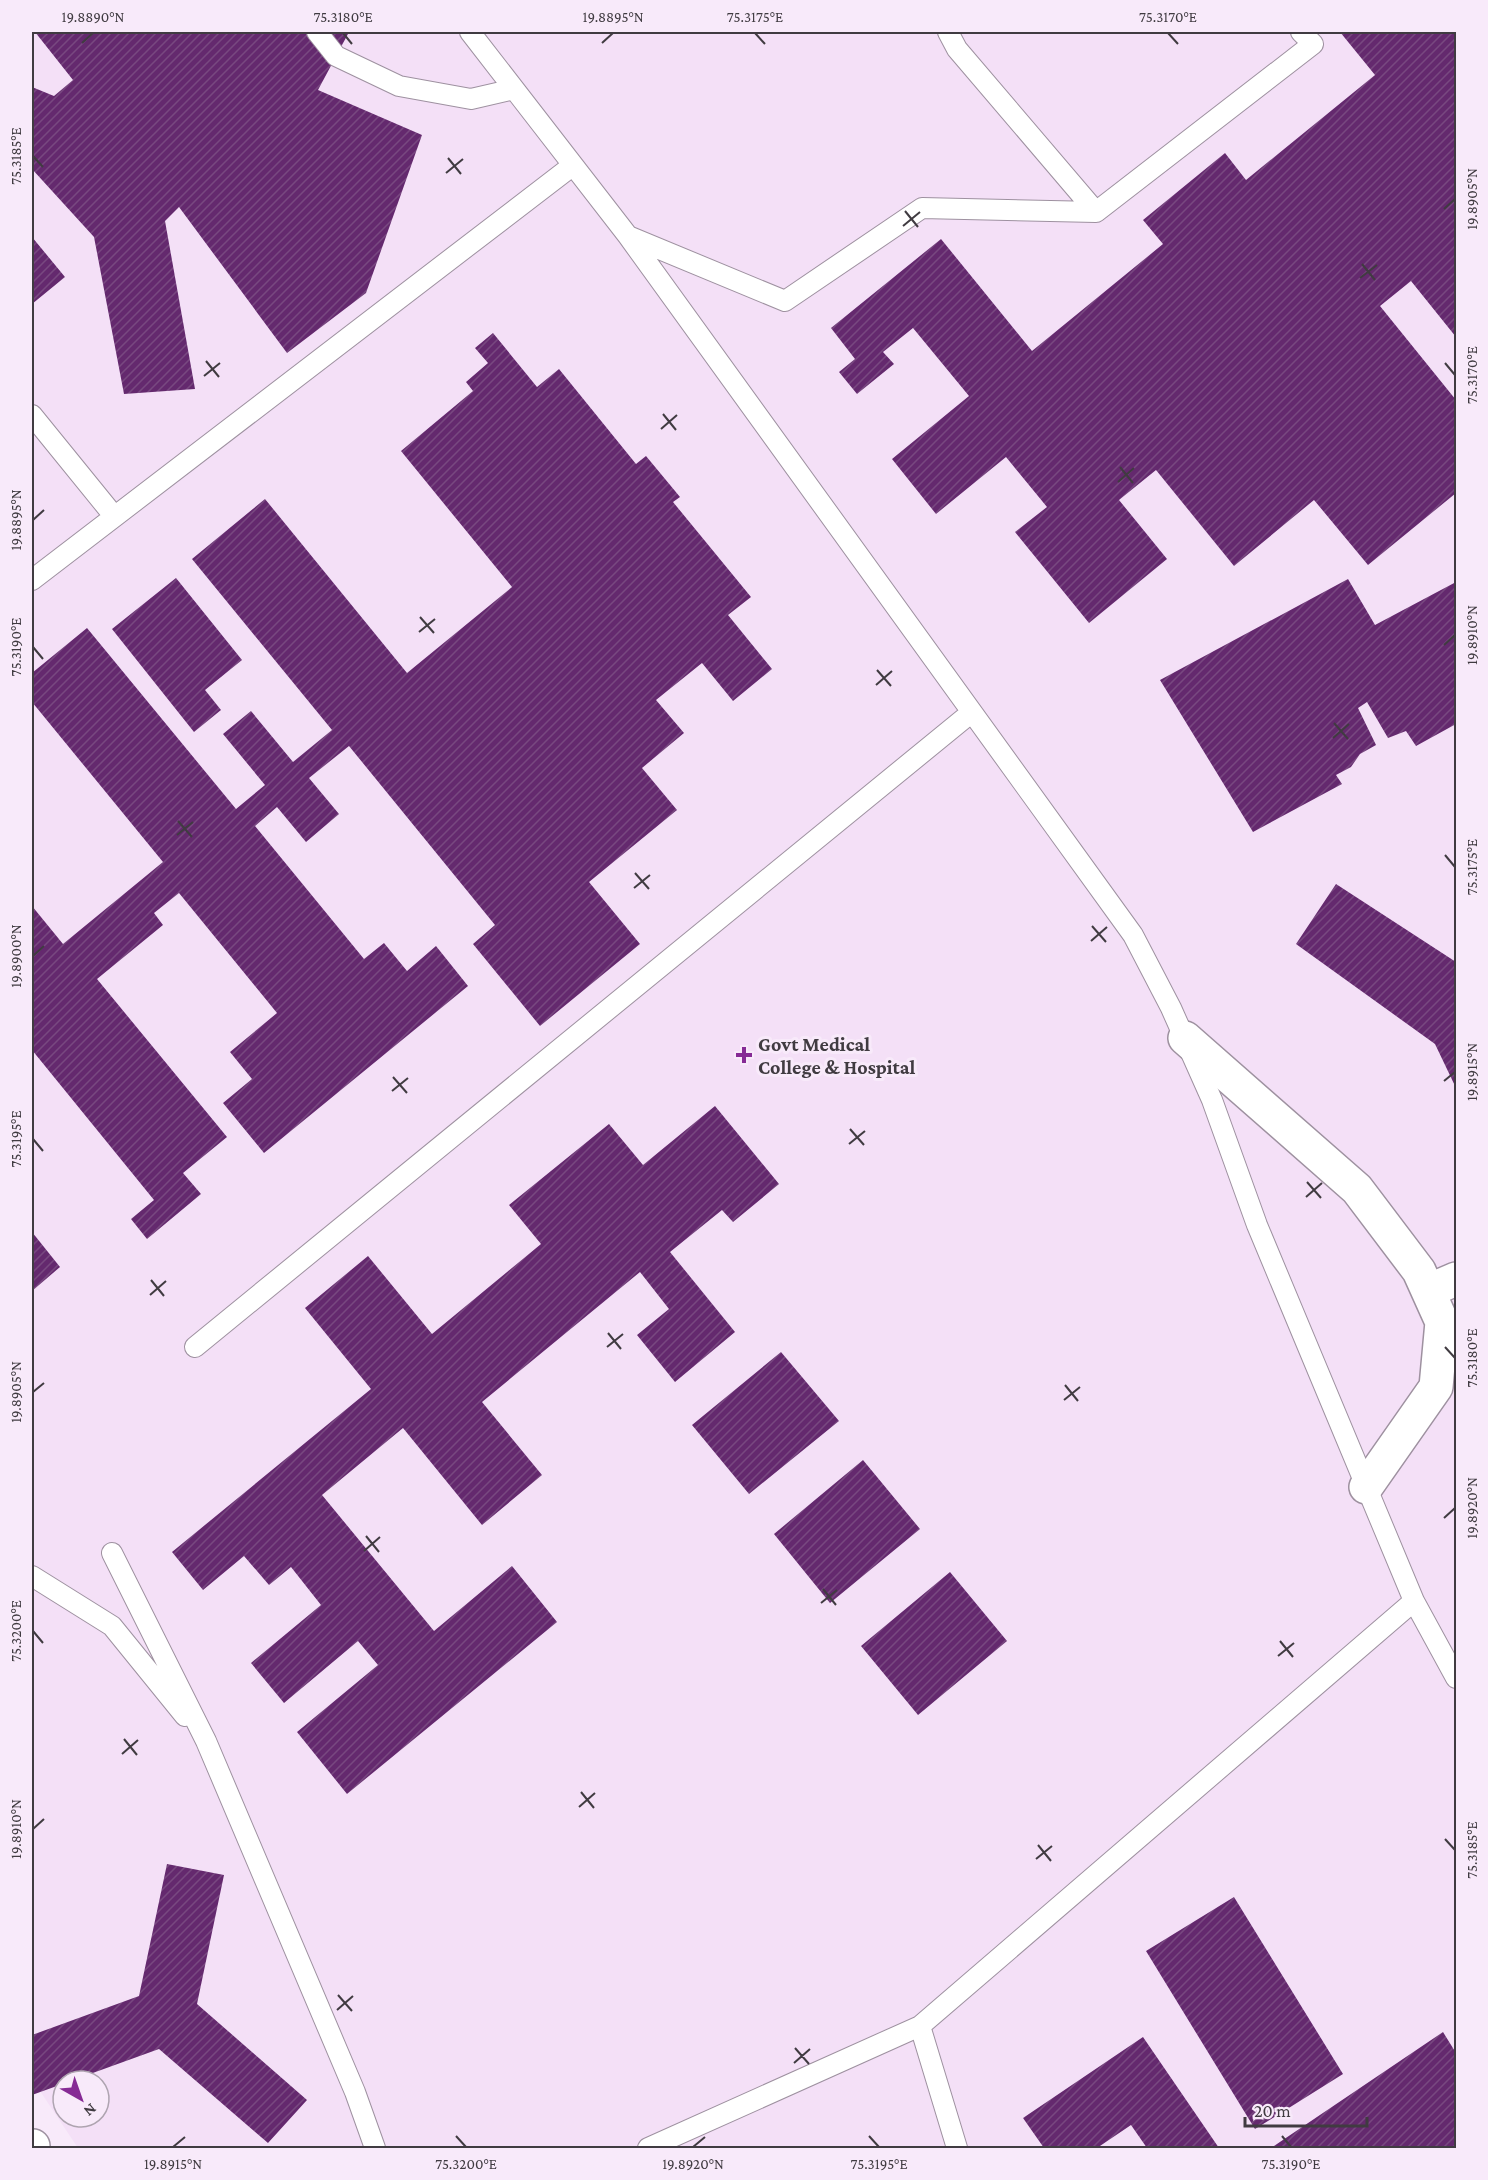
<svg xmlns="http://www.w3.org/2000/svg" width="1488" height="2180" viewBox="0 0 1488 2180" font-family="'Crimson Pro',serif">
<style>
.built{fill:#f4e0f7;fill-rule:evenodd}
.building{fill:url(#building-hatch)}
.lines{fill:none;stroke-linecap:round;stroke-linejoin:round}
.service-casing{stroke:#9e91a0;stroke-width:22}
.minor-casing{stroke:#9e91a0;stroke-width:36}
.service{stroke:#fff;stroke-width:20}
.minor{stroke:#fff;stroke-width:33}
.ticks{fill:none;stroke:#403b41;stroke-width:2}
.poi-dot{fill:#862a95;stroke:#f8eafa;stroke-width:2}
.labels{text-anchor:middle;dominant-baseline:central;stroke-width:6;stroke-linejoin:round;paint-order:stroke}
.poi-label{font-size:20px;font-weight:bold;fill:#403b41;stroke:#f8eafa;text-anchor:start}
.neatline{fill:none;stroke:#403b41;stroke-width:2}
.ticks-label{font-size:15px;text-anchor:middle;fill:#403b41}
</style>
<defs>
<pattern id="building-hatch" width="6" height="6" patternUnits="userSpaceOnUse" patternTransform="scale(1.5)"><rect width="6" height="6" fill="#64296e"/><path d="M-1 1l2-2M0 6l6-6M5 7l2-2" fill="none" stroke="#784880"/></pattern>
</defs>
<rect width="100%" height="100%" fill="#f8eafa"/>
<path class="built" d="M 32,32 L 1456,32 L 1456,2148 L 78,2148 L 32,2079 ZM 63,2081 L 99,2081 L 99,2117 L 63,2117 Z"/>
<path class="building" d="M 35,32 L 349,32 L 318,90 L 422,135 L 366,293 L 287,353 L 179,207 L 165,221 L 195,389 L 124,394 L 94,237 L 32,169 L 32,87 L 54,96 L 73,80 Z
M 1340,32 L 1456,32 L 1456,337 L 1411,281 L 1380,306 L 1456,400 L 1456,493 L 1368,565 L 1314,500 L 1234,566 L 1156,470 L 1119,500 L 1167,559 L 1089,623 L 1015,532 L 1047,507 L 1006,457 L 936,514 L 892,459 L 969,396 L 913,328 L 883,352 L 894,364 L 857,394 L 839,372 L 855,359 L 831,328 L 941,239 L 1032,351 L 1163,244 L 1143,220 L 1225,153 L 1246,180 L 1375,75 Z
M 32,237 L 65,277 L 32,304 Z
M 493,333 L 537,387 L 559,369 L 636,464 L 646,456 L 680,497 L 673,502 L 751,597 L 728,615 L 772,669 L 733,701 L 702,663 L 656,700 L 684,733 L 642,768 L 677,810 L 589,882 L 640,944 L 540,1026 L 473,944 L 495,925 L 349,746 L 309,778 L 339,814 L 306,842 L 277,807 L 255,826 L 364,959 L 384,943 L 407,971 L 436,946 L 468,986 L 264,1153 L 223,1103 L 252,1079 L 230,1052 L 277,1013 L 179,893 L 154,913 L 163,925 L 97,979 L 227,1137 L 183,1173 L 201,1194 L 147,1239 L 131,1219 L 154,1200 L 32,1050 L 32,906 L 63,944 L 163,862 L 32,702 L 32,673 L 87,628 L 236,809 L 265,785 L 223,734 L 251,711 L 293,762 L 332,730 L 192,559 L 265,499 L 407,673 L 512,587 L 401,451 L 473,391 L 466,382 L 488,363 L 475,348 Z
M 176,578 L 242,660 L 205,690 L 221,710 L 194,732 L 112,629 Z
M 1348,579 L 1375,625 L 1456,582 L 1456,724 L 1416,746 L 1406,731 L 1388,738 L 1367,702 L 1358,708 L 1376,745 L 1360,754 L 1351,767 L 1336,775 L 1342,784 L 1253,832 L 1160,680 Z
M 1336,884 L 1456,962 L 1456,1088 L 1435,1044 L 1296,944 Z
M 715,1106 L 779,1184 L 733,1222 L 722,1210 L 670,1252 L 735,1332 L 675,1382 L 637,1335 L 669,1309 L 640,1272 L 482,1402 L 542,1475 L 482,1525 L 403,1428 L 322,1495 L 434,1631 L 512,1566 L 557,1622 L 347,1794 L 297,1732 L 378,1665 L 358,1641 L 284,1703 L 251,1663 L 321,1605 L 291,1567 L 269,1585 L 244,1556 L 203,1590 L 172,1552 L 371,1389 L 305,1308 L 368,1256 L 432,1334 L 541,1244 L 509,1205 L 609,1124 L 643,1165 Z
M 32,1232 L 60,1267 L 32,1291 Z
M 781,1352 L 839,1421 L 749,1494 L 692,1425 Z
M 863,1460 L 920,1529 L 830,1603 L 774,1534 Z
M 950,1572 L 1007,1641 L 918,1715 L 861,1646 Z
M 167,1864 L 224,1875 L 197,2004 L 307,2100 L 268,2143 L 159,2049 L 32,2095 L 32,2035 L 139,1996 Z
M 1234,1897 L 1343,2074 L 1255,2129 L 1146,1951 Z
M 1443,2032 L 1456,2053 L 1456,2148 L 1271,2148 Z
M 1143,2037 L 1219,2148 L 1147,2148 L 1131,2125 L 1097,2148 L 1044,2148 L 1023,2118 Z"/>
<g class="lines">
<defs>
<path id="service" d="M 317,32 L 336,56 L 399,86 L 471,99 L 514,89
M 470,32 L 628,236 L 1133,935 L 1171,1008 L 1212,1100 L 1257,1225 L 1414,1601 L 1456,1678
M 948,32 L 957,49 L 1096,212
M 628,236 L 785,301 L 922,208 L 1096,212 L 1313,44 L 1301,32
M 32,415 L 114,516
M 32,580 L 572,166
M 195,1347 L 972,712
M 112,1553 L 206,1741 L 355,2092 L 375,2148
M 32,1576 L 112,1626 L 185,1716
M 920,2026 L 957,2148
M 648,2148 L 920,2026 L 1414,1601"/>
<path id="minor" d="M 1185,1038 L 1357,1189 L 1419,1271 L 1442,1322 L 1436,1387 L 1366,1487
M 1428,1291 L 1456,1279
M 32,2147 L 33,2146"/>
</defs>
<use href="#service" class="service-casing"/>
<use href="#minor" class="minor-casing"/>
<use href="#service" class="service"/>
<use href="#minor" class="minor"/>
</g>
<path class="ticks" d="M 343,33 L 352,44M 755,33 L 765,44M 1168,33 L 1178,44M 82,43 L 93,33M 602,43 L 613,33M 33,156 L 43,167M 448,158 L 461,174M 446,173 L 463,159M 1444,209 L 1455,199M 905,211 L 918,227M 903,226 L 920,212M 1362,264 L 1375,280M 1360,278 L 1377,265M 206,361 L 219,377M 1445,363 L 1455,375M 204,376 L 220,363M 663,414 L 676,430M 661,429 L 677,415M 1120,467 L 1133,483M 1118,482 L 1134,468M 33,520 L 44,510M 420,617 L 434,633M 419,632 L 435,619M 1444,645 L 1455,635M 33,647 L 43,659M 877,670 L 891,686M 876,685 L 892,671M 1334,723 L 1348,739M 1333,738 L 1349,724M 178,821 L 192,837M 177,835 L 193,822M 1445,855 L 1455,867M 635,873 L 649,889M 634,888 L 650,875M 1092,926 L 1106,942M 1091,941 L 1107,927M 33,956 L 44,946M 393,1077 L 407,1093M 1444,1081 L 1455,1072M 392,1091 L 408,1078M 850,1129 L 864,1145M 33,1139 L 43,1151M 849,1144 L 865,1131M 1307,1182 L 1321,1198M 1306,1197 L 1322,1183M 151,1280 L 164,1296M 150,1295 L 166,1281M 608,1333 L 621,1349M 607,1347 L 623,1334M 1445,1347 L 1455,1358M 1065,1385 L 1078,1401M 33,1392 L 44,1383M 1064,1400 L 1080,1387M 1444,1518 L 1455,1508M 366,1536 L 379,1552M 364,1551 L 380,1537M 823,1589 L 836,1605M 821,1603 L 837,1590M 33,1631 L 43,1643M 1280,1641 L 1293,1657M 1278,1656 L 1294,1643M 124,1739 L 137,1755M 122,1754 L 138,1740M 581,1792 L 594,1808M 579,1807 L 595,1793M 33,1829 L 44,1819M 1445,1839 L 1455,1850M 1038,1845 L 1051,1861M 1036,1859 L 1052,1846M 338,1995 L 352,2011M 337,2010 L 353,1996M 795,2048 L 809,2064M 794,2063 L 810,2049M 456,2136 L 466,2147M 869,2136 L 879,2147M 1282,2136 L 1291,2147M 173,2147 L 185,2137M 693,2147 L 705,2137"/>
<path class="poi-dot" d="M741 1046h6v6h6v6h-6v6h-6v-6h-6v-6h6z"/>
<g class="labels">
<g class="poi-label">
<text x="758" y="1044">Govt Medical<tspan x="758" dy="23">College &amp; Hospital</tspan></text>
</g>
</g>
<rect width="1488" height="2180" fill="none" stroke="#f8eafa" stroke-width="66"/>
<g transform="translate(81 2099) rotate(140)"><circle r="28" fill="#f8eafa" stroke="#aea4b0" stroke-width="1.5"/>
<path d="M0-4.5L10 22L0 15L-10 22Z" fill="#862a95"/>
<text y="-9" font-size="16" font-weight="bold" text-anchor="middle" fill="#403b41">N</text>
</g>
<path d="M1245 2117v9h122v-9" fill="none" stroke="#403b41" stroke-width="3"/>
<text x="1254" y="2117" font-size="18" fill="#403b41" stroke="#f8eafa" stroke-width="4.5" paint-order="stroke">20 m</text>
<rect x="33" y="33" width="1422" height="2114" class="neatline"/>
<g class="ticks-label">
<text x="93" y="22">19.8890°N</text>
<text x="343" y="22">75.3180°E</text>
<text x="613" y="22">19.8895°N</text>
<text x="755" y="22">75.3175°E</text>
<text x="1168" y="22">75.3170°E</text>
<text transform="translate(16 156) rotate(-90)" y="5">75.3185°E</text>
<text transform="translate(1472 199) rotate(-90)" y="5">19.8905°N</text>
<text transform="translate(1472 375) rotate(-90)" y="5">75.3170°E</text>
<text transform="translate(16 520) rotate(-90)" y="5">19.8895°N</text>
<text transform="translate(1472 635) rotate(-90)" y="5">19.8910°N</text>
<text transform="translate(16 647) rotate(-90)" y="5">75.3190°E</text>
<text transform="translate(1472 867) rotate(-90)" y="5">75.3175°E</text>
<text transform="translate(16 956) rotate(-90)" y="5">19.8900°N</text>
<text transform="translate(1472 1072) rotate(-90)" y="5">19.8915°N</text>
<text transform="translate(16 1139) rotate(-90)" y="5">75.3195°E</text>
<text transform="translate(1472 1358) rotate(-90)" y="5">75.3180°E</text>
<text transform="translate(16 1392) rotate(-90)" y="5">19.8905°N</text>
<text transform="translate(1472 1508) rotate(-90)" y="5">19.8920°N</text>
<text transform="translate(16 1631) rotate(-90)" y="5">75.3200°E</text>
<text transform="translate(16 1829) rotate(-90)" y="5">19.8910°N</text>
<text transform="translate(1472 1850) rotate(-90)" y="5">75.3185°E</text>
<text x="173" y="2169">19.8915°N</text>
<text x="466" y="2169">75.3200°E</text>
<text x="693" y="2169">19.8920°N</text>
<text x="879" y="2169">75.3195°E</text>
<text x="1291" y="2169">75.3190°E</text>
</g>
</svg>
